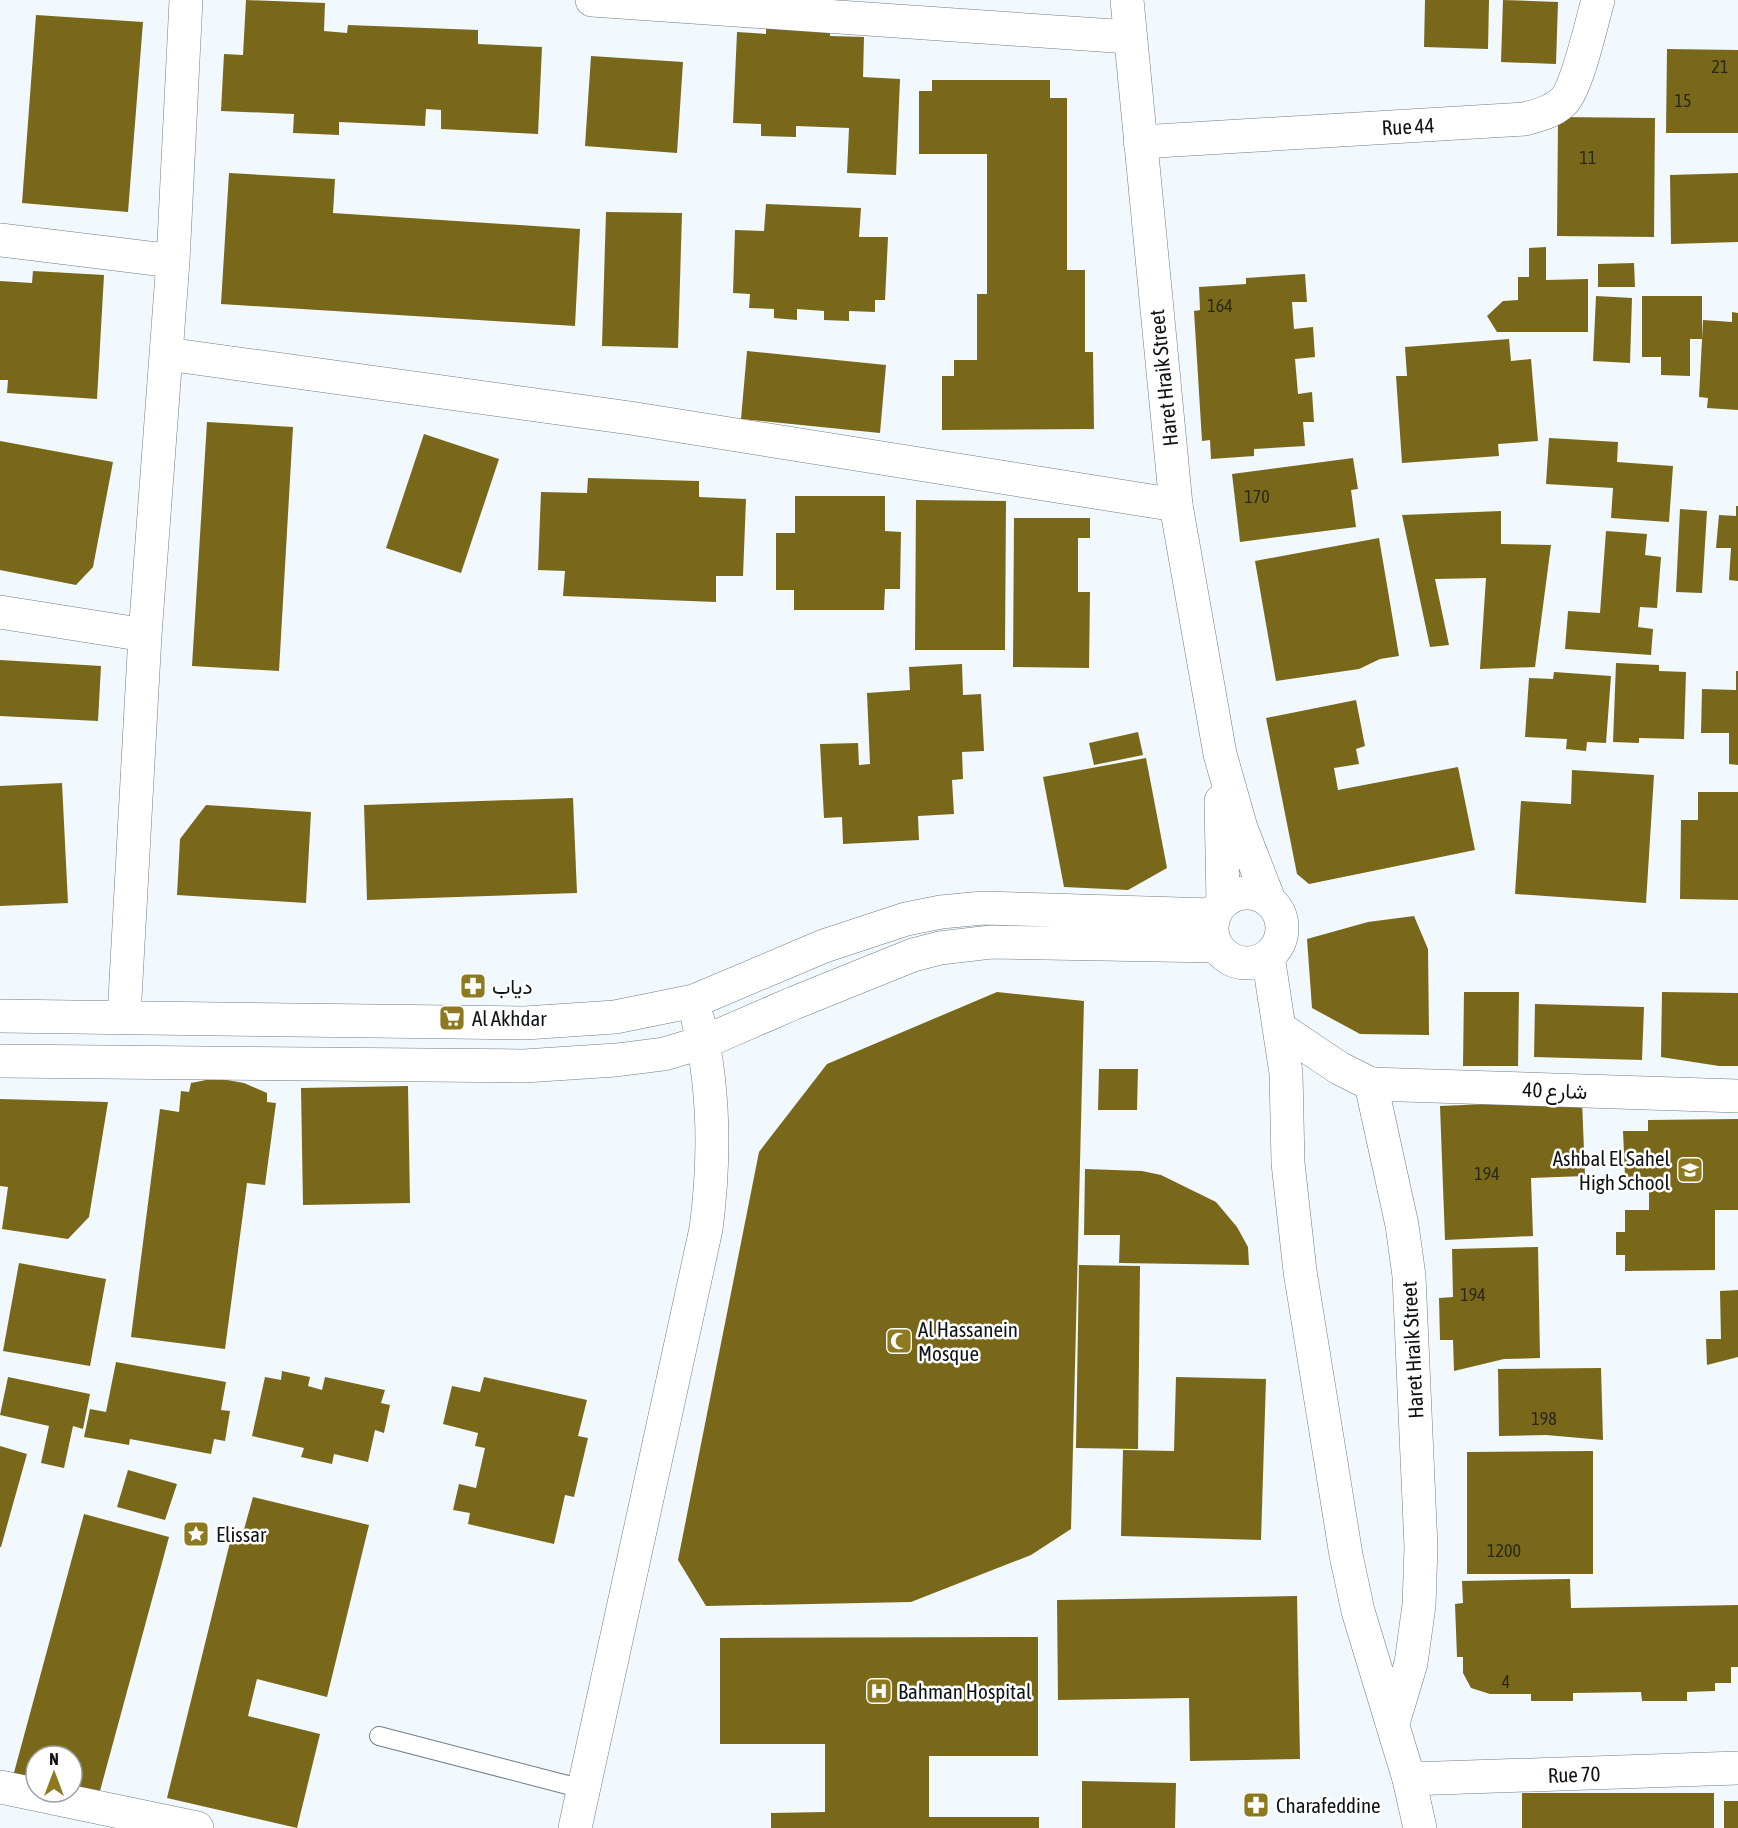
<svg xmlns="http://www.w3.org/2000/svg" width="1738" height="1828" viewBox="0 0 1738 1828" font-family="'Asap Condensed',Vazirmatn,sans-serif">
<style>
.building{fill:#79681a}
.lines{fill:none;stroke-linecap:round;stroke-linejoin:round}
.lane-casing{stroke:#737c86;stroke-width:20}
.street-casing{stroke:#737c86;stroke-width:34}
.secondary-casing{stroke:#737c86;stroke-width:34}
.lane{stroke:#fff;stroke-width:18}
.street{stroke:#fff;stroke-width:33}
.secondary{stroke:#fff;stroke-width:33}
.labels{text-anchor:middle;dominant-baseline:central;stroke-width:5;stroke-linejoin:round;paint-order:stroke}
.number-label{font-size:18px;fill:#2a2818}
.street-label{font-size:21px;fill:#101317;stroke:#fff}
.poi-label{font-size:21px;fill:#101317;stroke:#fff;text-anchor:start}
</style>
<rect width="100%" height="100%" fill="#f1f8fe"/>
<path class="building" d="M 246,0 L 325,3 L 324,31 L 347,33 L 348,25 L 478,30 L 478,44 L 542,47 L 538,134 L 441,129 L 441,110 L 426,109 L 425,126 L 339,122 L 339,135 L 293,133 L 294,114 L 221,111 L 224,54 L 243,55 Z
M 1425,0 L 1489,0 L 1488,49 L 1424,47 Z
M 1503,0 L 1558,2 L 1556,64 L 1501,62 Z
M 36,15 L 143,22 L 128,212 L 22,203 Z
M 766,27 L 830,29 L 830,36 L 864,37 L 863,77 L 900,79 L 896,175 L 847,173 L 849,128 L 796,126 L 796,137 L 761,136 L 761,124 L 733,123 L 737,32 L 766,34 Z
M 1667,49 L 1738,50 L 1738,133 L 1666,133 Z
M 591,56 L 683,62 L 677,153 L 585,146 Z
M 932,80 L 1050,80 L 1050,98 L 1067,98 L 1067,270 L 1085,270 L 1085,352 L 1093,352 L 1094,429 L 942,430 L 942,376 L 954,376 L 954,360 L 977,360 L 977,294 L 987,294 L 987,154 L 919,154 L 919,91 L 932,91 Z
M 1558,117 L 1655,118 L 1654,237 L 1557,236 Z
M 229,173 L 335,179 L 333,213 L 580,229 L 575,326 L 221,304 Z
M 1738,173 L 1738,242 L 1671,244 L 1670,175 Z
M 766,204 L 861,208 L 859,237 L 888,237 L 885,300 L 875,300 L 875,312 L 849,311 L 849,321 L 824,320 L 824,311 L 797,309 L 797,320 L 774,318 L 774,309 L 749,308 L 750,294 L 733,293 L 735,230 L 764,231 Z
M 606,212 L 682,213 L 678,348 L 602,346 Z
M 1546,247 L 1546,280 L 1588,279 L 1588,332 L 1497,332 L 1487,316 L 1503,301 L 1518,300 L 1518,277 L 1529,277 L 1529,248 Z
M 1634,263 L 1635,287 L 1598,287 L 1598,264 Z
M 33,271 L 104,275 L 97,399 L 7,393 L 8,380 L 0,380 L 0,281 L 32,283 Z
M 1305,274 L 1307,302 L 1292,302 L 1294,329 L 1313,327 L 1315,357 L 1295,359 L 1298,394 L 1312,392 L 1314,422 L 1303,422 L 1305,446 L 1254,449 L 1254,456 L 1211,459 L 1210,440 L 1202,441 L 1194,311 L 1200,310 L 1199,287 L 1246,284 L 1246,278 Z
M 1596,296 L 1632,298 L 1630,363 L 1593,361 Z
M 1642,296 L 1702,296 L 1702,339 L 1690,339 L 1690,376 L 1661,375 L 1661,357 L 1642,357 Z
M 1732,312 L 1738,313 L 1738,410 L 1707,408 L 1708,398 L 1699,397 L 1703,320 L 1732,322 Z
M 1509,339 L 1511,361 L 1531,359 L 1538,441 L 1498,444 L 1499,456 L 1402,463 L 1396,376 L 1407,376 L 1405,347 Z
M 747,351 L 886,365 L 880,433 L 741,419 Z
M 207,422 L 293,427 L 279,671 L 192,666 Z
M 424,434 L 499,459 L 461,573 L 386,548 Z
M 1549,438 L 1618,442 L 1617,462 L 1673,466 L 1669,522 L 1611,518 L 1613,488 L 1546,484 Z
M 0,441 L 113,462 L 93,567 L 76,585 L 0,570 Z
M 1353,458 L 1358,489 L 1351,490 L 1356,527 L 1240,542 L 1232,474 Z
M 588,478 L 699,481 L 699,497 L 746,499 L 743,576 L 716,576 L 716,602 L 563,596 L 565,571 L 538,570 L 541,492 L 587,493 Z
M 795,496 L 885,496 L 885,531 L 901,532 L 900,589 L 885,589 L 884,610 L 794,610 L 794,590 L 776,590 L 776,533 L 795,533 Z
M 916,500 L 1006,501 L 1005,650 L 915,650 Z
M 1736,506 L 1738,506 L 1738,581 L 1729,580 L 1731,548 L 1716,548 L 1719,515 L 1736,516 Z
M 1680,509 L 1707,511 L 1702,593 L 1676,592 Z
M 1501,511 L 1501,544 L 1551,545 L 1535,667 L 1480,669 L 1486,578 L 1435,579 L 1449,645 L 1430,647 L 1402,515 Z
M 1014,518 L 1090,518 L 1090,538 L 1078,538 L 1078,592 L 1090,592 L 1089,668 L 1013,667 Z
M 1606,531 L 1647,534 L 1645,555 L 1661,557 L 1657,608 L 1640,607 L 1638,627 L 1653,629 L 1651,655 L 1565,649 L 1568,611 L 1600,613 Z
M 1379,538 L 1399,656 L 1380,659 L 1359,669 L 1276,681 L 1255,561 Z
M 0,660 L 101,666 L 98,721 L 0,716 Z
M 1616,663 L 1659,665 L 1659,671 L 1686,672 L 1684,739 L 1639,738 L 1639,743 L 1613,742 Z
M 962,664 L 963,695 L 981,694 L 984,751 L 962,752 L 963,779 L 952,780 L 954,814 L 918,816 L 919,840 L 843,844 L 842,817 L 824,818 L 820,744 L 858,743 L 859,765 L 870,764 L 867,693 L 910,690 L 909,667 Z
M 1736,671 L 1738,671 L 1738,765 L 1729,764 L 1729,733 L 1701,733 L 1702,689 L 1736,690 Z
M 1554,672 L 1611,676 L 1606,743 L 1587,742 L 1586,751 L 1566,749 L 1567,739 L 1525,737 L 1529,678 L 1553,679 Z
M 1356,700 L 1365,746 L 1356,749 L 1359,764 L 1334,768 L 1338,790 L 1458,767 L 1475,850 L 1309,884 L 1297,874 L 1266,718 Z
M 1138,732 L 1143,755 L 1094,765 L 1089,743 Z
M 1146,758 L 1167,868 L 1128,890 L 1064,887 L 1043,777 Z
M 1572,770 L 1654,775 L 1646,903 L 1515,894 L 1521,801 L 1571,804 Z
M 62,783 L 68,903 L 0,906 L 0,786 Z
M 1698,792 L 1738,792 L 1738,900 L 1680,899 L 1681,820 L 1698,820 Z
M 573,798 L 577,893 L 367,900 L 364,805 Z
M 206,805 L 311,812 L 306,903 L 177,895 L 180,839 Z
M 1414,916 L 1428,949 L 1429,1035 L 1360,1034 L 1312,1008 L 1307,939 L 1368,922 Z
M 997,992 L 1084,1001 L 1071,1529 L 1031,1555 L 911,1602 L 706,1606 L 678,1560 L 759,1152 L 827,1064 Z
M 1464,992 L 1519,992 L 1518,1066 L 1463,1066 Z
M 1662,992 L 1738,993 L 1738,1066 L 1719,1066 L 1661,1057 Z
M 1535,1004 L 1644,1007 L 1642,1060 L 1534,1057 Z
M 1099,1069 L 1138,1069 L 1137,1110 L 1098,1110 Z
M 216,1078 L 244,1083 L 267,1093 L 267,1102 L 276,1103 L 265,1185 L 247,1183 L 225,1349 L 131,1337 L 160,1109 L 179,1112 L 181,1091 L 189,1092 L 191,1083 Z
M 408,1086 L 410,1203 L 303,1205 L 301,1088 Z
M 0,1099 L 108,1102 L 89,1217 L 68,1239 L 2,1229 L 8,1187 L 0,1186 Z
M 1582,1100 L 1585,1176 L 1531,1178 L 1533,1236 L 1445,1240 L 1440,1106 Z
M 1738,1119 L 1738,1210 L 1715,1210 L 1715,1270 L 1625,1271 L 1625,1255 L 1616,1255 L 1616,1232 L 1625,1232 L 1625,1210 L 1649,1210 L 1649,1177 L 1625,1177 L 1623,1131 L 1648,1131 L 1648,1120 Z
M 1085,1169 L 1142,1171 L 1161,1175 L 1216,1202 L 1237,1227 L 1248,1247 L 1249,1265 L 1119,1263 L 1120,1235 L 1084,1235 Z
M 1538,1247 L 1540,1358 L 1504,1359 L 1454,1371 L 1453,1340 L 1440,1340 L 1439,1298 L 1453,1297 L 1452,1249 Z
M 19,1263 L 106,1279 L 90,1366 L 3,1351 Z
M 1079,1265 L 1140,1266 L 1138,1449 L 1076,1448 Z
M 1738,1290 L 1738,1357 L 1707,1365 L 1706,1339 L 1721,1339 L 1720,1291 Z
M 116,1362 L 226,1382 L 221,1410 L 230,1411 L 225,1441 L 214,1439 L 211,1454 L 130,1439 L 129,1445 L 84,1437 L 90,1409 L 106,1412 Z
M 1601,1368 L 1603,1440 L 1546,1435 L 1499,1436 L 1498,1369 Z
M 282,1371 L 310,1377 L 308,1386 L 322,1390 L 325,1377 L 385,1390 L 381,1403 L 390,1405 L 384,1433 L 375,1430 L 368,1462 L 334,1454 L 332,1464 L 301,1457 L 304,1448 L 252,1436 L 265,1377 L 281,1380 Z
M 8,1377 L 90,1394 L 83,1429 L 73,1426 L 64,1468 L 41,1463 L 49,1426 L 0,1415 Z
M 484,1377 L 587,1400 L 578,1436 L 588,1438 L 574,1497 L 565,1495 L 554,1544 L 468,1524 L 470,1513 L 453,1510 L 459,1484 L 476,1488 L 485,1448 L 475,1446 L 478,1433 L 443,1424 L 452,1386 L 480,1392 Z
M 1176,1377 L 1266,1379 L 1261,1540 L 1121,1536 L 1123,1450 L 1174,1451 Z
M 0,1446 L 27,1454 L 1,1547 L 0,1547 Z
M 1593,1451 L 1593,1574 L 1467,1574 L 1467,1452 Z
M 128,1470 L 177,1484 L 165,1520 L 117,1507 Z
M 253,1497 L 369,1525 L 327,1697 L 257,1679 L 248,1716 L 320,1734 L 297,1828 L 167,1798 L 233,1530 L 243,1533 Z
M 84,1514 L 169,1537 L 97,1802 L 72,1792 L 72,1756 L 36,1756 L 36,1786 L 12,1780 Z
M 1570,1579 L 1571,1608 L 1738,1605 L 1738,1667 L 1731,1667 L 1731,1683 L 1715,1683 L 1715,1691 L 1687,1692 L 1687,1701 L 1642,1701 L 1641,1692 L 1573,1693 L 1573,1701 L 1531,1701 L 1531,1694 L 1490,1694 L 1471,1688 L 1463,1673 L 1463,1657 L 1457,1657 L 1455,1604 L 1463,1603 L 1462,1581 Z
M 1297,1596 L 1300,1759 L 1190,1761 L 1189,1698 L 1058,1700 L 1057,1600 Z
M 1038,1637 L 1038,1756 L 929,1756 L 929,1817 L 1039,1817 L 1039,1828 L 771,1828 L 771,1813 L 825,1812 L 825,1744 L 720,1744 L 720,1638 Z
M 1082,1781 L 1176,1783 L 1175,1828 L 1082,1828 Z
M 1522,1793 L 1714,1793 L 1714,1828 L 1522,1828 Z
M 1724,1801 L 1738,1801 L 1738,1828 L 1724,1828 Z"/>
<g class="lines">
<defs>
<path id="lane" d="M 379,1736 L 583,1789"/>
<path id="street" d="M 592,0 L 1129,37
M 1140,142 L 1525,119 C 1539,115 1552,112 1563,102 C 1577,89 1592,21 1598,0
M 0,240 L 173,261
M 167,354 L 630,418 L 1176,505
M 0,612 L 145,635
M 0,1016 L 525,1023 L 615,1017 L 694,1001 L 824,946 L 906,919 L 941,912 L 983,908 L 1213,915
M 124,1017 L 145,635 L 173,261 L 186,0
M 0,1061 L 524,1066 L 616,1060 L 664,1054 L 704,1042 L 794,1003 L 913,955 L 940,948 L 991,942 L 1215,946
M 1371,1084 L 1738,1096
M 1409,1779 L 1738,1768
M 0,1787 L 197,1828
M 575,1828 L 706,1229 C 715,1160 715,1089 698,1020"/>
<path id="secondary" d="M 1127,0 L 1176,505 L 1220,754 L 1241,828 L 1269,900
M 1221,801 L 1223,902
M1212 928a35 35 0 1 1 70 0a35 35 0 1 1-70 0Z
M 1268,956 L 1286,1073 L 1288,1163 L 1300,1271 L 1346,1555 L 1358,1611 L 1409,1779 L 1420,1828
M 1281,1029 L 1339,1068 L 1371,1084 L 1402,1225 L 1409,1276 L 1421,1547 L 1419,1605 L 1411,1663 L 1393,1723"/>
</defs>
<use href="#lane" class="lane-casing"/>
<use href="#street" class="street-casing"/>
<use href="#secondary" class="secondary-casing"/>
<use href="#lane" class="lane"/>
<use href="#street" class="street"/>
<use href="#secondary" class="secondary"/>
</g>
<defs>
<symbol id="pharmacy-square" viewBox="-11 -11 22 22"><rect x="-9" y="-9" width="18" height="18" rx="4" fill="#8d791f" stroke="#fff"/><path d="M-2-6h4v4h4v4h-4v4h-4v-4h-4v-4h4Z" fill="#fff"/></symbol>
<symbol id="supermarket-square" viewBox="-11 -11 22 22"><rect x="-9" y="-9" width="18" height="18" rx="4" fill="#8d791f" stroke="#fff"/><path d="M-6-5.5h2.5l.6 2H6L4.5 2H-2.5L-4.4-4H-6ZM-1.5 3.2a1.3 1.3 0 1 0 .1 0ZM3 3.2a1.3 1.3 0 1 0 .1 0Z" fill="#fff"/></symbol>
<symbol id="school-square" viewBox="-11 -11 22 22"><rect x="-9" y="-9" width="18" height="18" rx="4" fill="#8d791f" stroke="#fff"/><path d="M0-5L7-2L0 1L-7-2ZM-4 1L0 2.5L4 1V4Q0 6-4 4Z" fill="#fff"/></symbol>
<symbol id="mosque-square" viewBox="-11 -11 22 22"><rect x="-9" y="-9" width="18" height="18" rx="4" fill="#8d791f" stroke="#fff"/><path d="M3.5-4.9A6 6 0 1 0 3.5 4.9A5 5 0 1 1 3.5-4.9Z" fill="#fff"/></symbol>
<symbol id="sight-square" viewBox="-11 -11 22 22"><rect x="-9" y="-9" width="18" height="18" rx="4" fill="#8d791f" stroke="#fff"/><path d="M0-6L1.8-2.2L6-1.7L2.9 1.2L3.7 5.4L0 3.3L-3.7 5.4L-2.9 1.2L-6-1.7L-1.8-2.2Z" fill="#fff"/></symbol>
<symbol id="hospital-square" viewBox="-11 -11 22 22"><rect x="-9" y="-9" width="18" height="18" rx="4" fill="#8d791f" stroke="#fff"/><path d="M-5-5h3v3.5h4V-5h3V5h-3V1.5h-4V5h-3Z" fill="#fff"/></symbol>
</defs>
<g fill-rule="evenodd">
<use href="#pharmacy-square" x="458" y="971" width="30" height="30"/>
<use href="#supermarket-square" x="437" y="1003" width="30" height="30"/>
<use href="#school-square" x="1675" y="1155" width="30" height="30"/>
<use href="#mosque-square" x="884" y="1326" width="30" height="30"/>
<use href="#sight-square" x="181" y="1519" width="30" height="30"/>
<use href="#hospital-square" x="864" y="1676" width="30" height="30"/>
<use href="#pharmacy-square" x="1241" y="1790" width="30" height="30"/>
</g>
<g class="labels">
<g class="number-label">
<text x="1720" y="66">21</text>
<text x="1683" y="100">15</text>
<text x="1588" y="157">11</text>
<text x="1220" y="305">164</text>
<text x="1257" y="496">170</text>
<text x="1487" y="1173">194</text>
<text x="1473" y="1294">194</text>
<text x="1544" y="1418">198</text>
<text x="1504" y="1550">1200</text>
<text x="1506" y="1681">4</text>
</g>
<g class="street-label">
<text transform="translate(1408 126) rotate(-3)">Rue 44</text>
<text transform="translate(1163 378) rotate(-96)">Haret Hraik Street</text>
<text transform="translate(1555 1090) rotate(2)">شارع 40</text>
<text transform="translate(1412 1350) rotate(-93)">Haret Hraik Street</text>
<text transform="translate(1574 1774) rotate(-2)">Rue 70</text>
</g>
<g class="poi-label">
<text x="492" y="986">دياب</text>
<text x="472" y="1018">Al Akhdar</text>
<text x="1670" y="1158" text-anchor="end">Ashbal El Sahel<tspan x="1670" dy="24">High School</tspan></text>
<text x="918" y="1329">Al Hassanein<tspan x="918" dy="24">Mosque</tspan></text>
<text x="216" y="1534">Elissar</text>
<text x="898" y="1691">Bahman Hospital</text>
<text x="1276" y="1805">Charafeddine</text>
</g>
</g>
<g transform="translate(54 1774)"><circle r="28" fill="#ffffff" stroke="#9fa1a2" stroke-width="1.5"/>
<path d="M0-4.5L10 22L0 15L-10 22Z" fill="#8d791f"/>
<text y="-9" font-size="16" font-weight="bold" text-anchor="middle" fill="#101317">N</text>
</g>
</svg>
